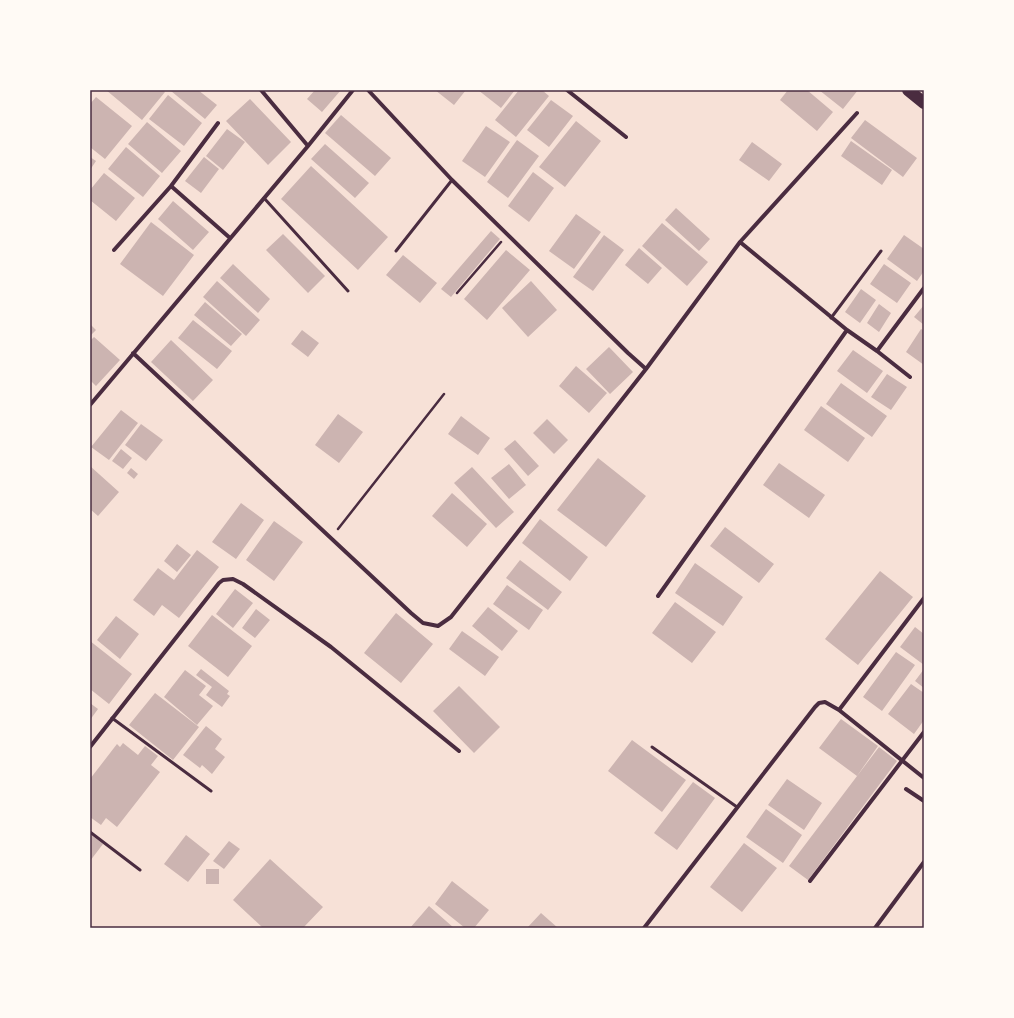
<svg xmlns="http://www.w3.org/2000/svg" width="1014" height="1018" viewBox="0 0 1014 1018" font-family="Lato,sans-serif">
<style>
.building{fill:#ccb4b1}
.lines{fill:none;stroke-linecap:round;stroke-linejoin:round}
.path{stroke:#4a2c40;stroke-width:2.5}
.service{stroke:#4a2c40;stroke-width:3}
.minor{stroke:#4a2c40;stroke-width:4}
.motorway{stroke:#4a2c40;stroke-width:12}
.neatline{fill:none;stroke:#4a2c40;stroke-width:1.5}
</style>
<rect width="100%" height="100%" fill="#f7e1d7"/>
<path class="building" d="M 106,90 L 163,90 L 165,92 L 142,120 Z
M 172,90 L 198,90 L 217,105 L 205,119 L 171,91 Z
M 315,90 L 341,90 L 322,112 L 307,99 Z
M 435,90 L 466,90 L 454,105 Z
M 478,90 L 515,90 L 501,108 Z
M 519,90 L 542,90 L 549,96 L 516,137 L 495,120 Z
M 788,90 L 807,90 L 833,112 L 817,131 L 780,100 Z
M 819,90 L 858,90 L 843,109 Z
M 168,95 L 202,123 L 184,146 L 149,119 Z
M 96,97 L 132,126 L 105,159 L 90,147 L 90,104 Z
M 250,99 L 291,142 L 268,165 L 226,121 Z
M 551,100 L 573,116 L 549,147 L 527,130 Z
M 341,115 L 391,158 L 375,176 L 325,133 Z
M 865,120 L 917,158 L 903,177 L 851,138 Z
M 576,121 L 601,141 L 565,187 L 539,167 Z
M 147,122 L 181,151 L 162,173 L 128,144 Z
M 486,126 L 510,142 L 485,177 L 462,161 Z
M 227,129 L 245,142 L 223,170 L 206,156 Z
M 517,140 L 539,156 L 508,198 L 487,182 Z
M 851,141 L 892,170 L 882,185 L 841,156 Z
M 752,142 L 782,164 L 769,181 L 739,160 Z
M 325,144 L 369,183 L 355,198 L 311,159 Z
M 126,147 L 160,176 L 143,197 L 108,169 Z
M 90,157 L 96,161 L 90,170 Z
M 204,157 L 219,169 L 201,193 L 185,181 Z
M 311,166 L 388,237 L 358,270 L 281,199 Z
M 533,172 L 554,188 L 529,222 L 508,206 Z
M 104,173 L 135,198 L 116,221 L 90,200 L 90,190 Z
M 173,201 L 209,232 L 193,250 L 158,219 Z
M 676,208 L 710,239 L 699,251 L 665,220 Z
M 576,214 L 601,232 L 574,269 L 549,251 Z
M 151,222 L 194,255 L 163,296 L 120,264 Z
M 662,223 L 708,262 L 687,286 L 642,246 Z
M 491,231 L 500,239 L 451,297 L 441,289 Z
M 283,234 L 325,276 L 308,293 L 266,250 Z
M 604,235 L 624,250 L 593,291 L 573,277 Z
M 904,235 L 924,249 L 924,271 L 917,281 L 887,259 Z
M 639,248 L 662,268 L 648,284 L 625,265 Z
M 506,250 L 530,270 L 487,320 L 464,299 Z
M 403,255 L 437,283 L 420,303 L 386,275 Z
M 233,264 L 270,299 L 258,313 L 220,278 Z
M 884,264 L 911,283 L 897,303 L 870,284 Z
M 217,281 L 260,320 L 246,336 L 203,297 Z
M 531,281 L 557,310 L 528,337 L 502,308 Z
M 861,289 L 876,300 L 860,323 L 845,312 Z
M 205,302 L 242,334 L 231,346 L 194,315 Z
M 879,304 L 891,313 L 879,332 L 867,323 Z
M 924,305 L 924,325 L 914,317 Z
M 193,320 L 232,351 L 217,369 L 178,338 Z
M 90,324 L 96,330 L 90,336 Z
M 921,329 L 924,331 L 924,365 L 906,352 Z
M 302,330 L 319,343 L 308,357 L 291,344 Z
M 94,337 L 120,360 L 96,386 L 90,380 L 90,341 Z
M 171,340 L 213,380 L 193,401 L 151,362 Z
M 609,347 L 633,372 L 610,394 L 586,369 Z
M 853,350 L 883,371 L 867,393 L 837,371 Z
M 576,366 L 607,393 L 589,413 L 559,386 Z
M 887,374 L 907,387 L 891,410 L 871,397 Z
M 841,383 L 887,416 L 872,437 L 826,404 Z
M 821,406 L 865,438 L 848,462 L 804,430 Z
M 121,410 L 138,423 L 109,460 L 91,447 Z
M 338,414 L 363,432 L 339,463 L 315,445 Z
M 461,416 L 490,438 L 478,455 L 448,434 Z
M 547,419 L 568,440 L 554,454 L 533,433 Z
M 141,424 L 163,440 L 146,461 L 125,445 Z
M 515,440 L 539,466 L 528,476 L 504,449 Z
M 121,449 L 132,458 L 123,469 L 112,461 Z
M 598,458 L 646,496 L 606,547 L 557,510 Z
M 779,463 L 825,495 L 809,518 L 763,485 Z
M 509,464 L 526,485 L 509,499 L 491,478 Z
M 90,466 L 119,492 L 98,516 L 90,509 Z
M 472,467 L 514,512 L 496,528 L 454,483 Z
M 131,468 L 138,474 L 134,479 L 127,473 Z
M 452,493 L 487,524 L 467,547 L 432,516 Z
M 241,503 L 264,520 L 236,559 L 212,542 Z
M 540,519 L 588,557 L 570,581 L 522,543 Z
M 274,521 L 303,542 L 274,581 L 246,560 Z
M 725,527 L 774,564 L 759,583 L 710,546 Z
M 177,544 L 191,555 L 177,572 L 164,561 Z
M 197,550 L 219,567 L 179,618 L 162,605 L 154,616 L 133,600 L 158,568 L 174,580 Z
M 520,560 L 562,592 L 548,610 L 506,578 Z
M 695,563 L 743,597 L 723,626 L 675,593 Z
M 880,571 L 913,597 L 858,665 L 825,639 Z
M 507,585 L 543,610 L 529,630 L 493,604 Z
M 235,589 L 253,603 L 233,628 L 216,614 Z
M 675,602 L 716,632 L 692,663 L 652,633 Z
M 488,607 L 518,631 L 502,651 L 472,626 Z
M 256,609 L 270,620 L 255,638 L 242,628 Z
M 396,613 L 433,644 L 401,683 L 364,653 Z
M 212,615 L 252,646 L 228,677 L 188,646 Z
M 116,616 L 139,634 L 120,659 L 97,640 Z
M 915,627 L 924,634 L 924,665 L 900,647 Z
M 462,631 L 499,657 L 485,676 L 449,649 Z
M 90,641 L 132,674 L 109,704 L 90,689 Z
M 896,652 L 915,665 L 882,711 L 863,697 Z
M 201,669 L 229,691 L 227,694 L 230,696 L 222,707 L 206,695 L 212,687 L 196,675 Z
M 924,669 L 924,688 L 915,681 Z
M 185,670 L 206,686 L 199,695 L 213,706 L 197,725 L 164,697 Z
M 911,684 L 924,693 L 924,720 L 914,734 L 888,714 Z
M 459,686 L 500,727 L 474,753 L 433,711 Z
M 155,693 L 199,727 L 173,760 L 129,725 Z
M 90,703 L 98,709 L 90,720 Z
M 841,719 L 878,746 L 857,776 L 819,748 Z
M 206,726 L 222,739 L 215,749 L 225,757 L 212,774 L 202,765 L 200,768 L 183,755 Z
M 632,740 L 686,780 L 662,812 L 608,771 Z
M 123,743 L 138,755 L 145,746 L 158,756 L 151,765 L 160,772 L 117,827 L 106,818 L 101,825 L 90,817 L 90,779 L 117,744 L 120,747 Z
M 879,747 L 897,761 L 808,880 L 789,866 Z
M 787,779 L 822,803 L 804,830 L 768,805 Z
M 693,782 L 715,798 L 677,850 L 654,833 Z
M 766,809 L 802,835 L 783,863 L 746,837 Z
M 90,834 L 103,844 L 90,861 Z
M 186,835 L 210,854 L 188,882 L 164,864 Z
M 229,841 L 240,849 L 224,869 L 213,861 Z
M 744,843 L 777,868 L 742,912 L 710,887 Z
M 270,859 L 323,907 L 303,928 L 263,928 L 233,900 Z
M 206,869 L 219,869 L 219,884 L 206,884 Z
M 452,881 L 489,910 L 474,928 L 465,928 L 435,904 Z
M 429,906 L 454,928 L 410,928 Z
M 541,913 L 558,928 L 527,928 Z"/>
<g class="lines">
<path class="path" d="M 457,293 L 501,242
M 338,529 L 444,394"/>
<path class="service" d="M 264,198 L 348,291
M 396,251 L 452,180
M 831,318 L 881,251
M 112,718 L 211,791
M 652,747 L 737,807
M 90,832 L 140,870"/>
<path class="minor" d="M 261,90 L 308,146
M 368,90 L 452,180 L 628,353 L 646,369
M 567,90 L 626,137
M 171,186 L 218,123
M 740,242 L 857,113
M 114,250 L 171,186 L 230,238
M 877,351 L 924,288
M 133,353 L 411,613 L 423,623 L 438,626 L 451,617 L 646,369 L 740,242 L 847,330 L 877,351 L 910,377
M 90,405 L 308,146 L 353,90
M 658,596 L 847,330
M 839,710 L 924,598
M 90,747 L 219,583 L 223,580 L 233,579 L 243,584 L 331,647 L 459,751
M 906,789 L 924,801
M 810,881 L 924,732
M 644,928 L 815,707 L 819,703 L 825,702 L 839,710 L 924,778
M 875,928 L 924,862"/>
<path class="motorway" d="M 908,90 L 924,103"/>
</g>
<rect width="1014" height="1018" fill="none" stroke="#fffaf5" stroke-width="182"/>
<rect x="91" y="91" width="832" height="836" class="neatline"/>
</svg>
